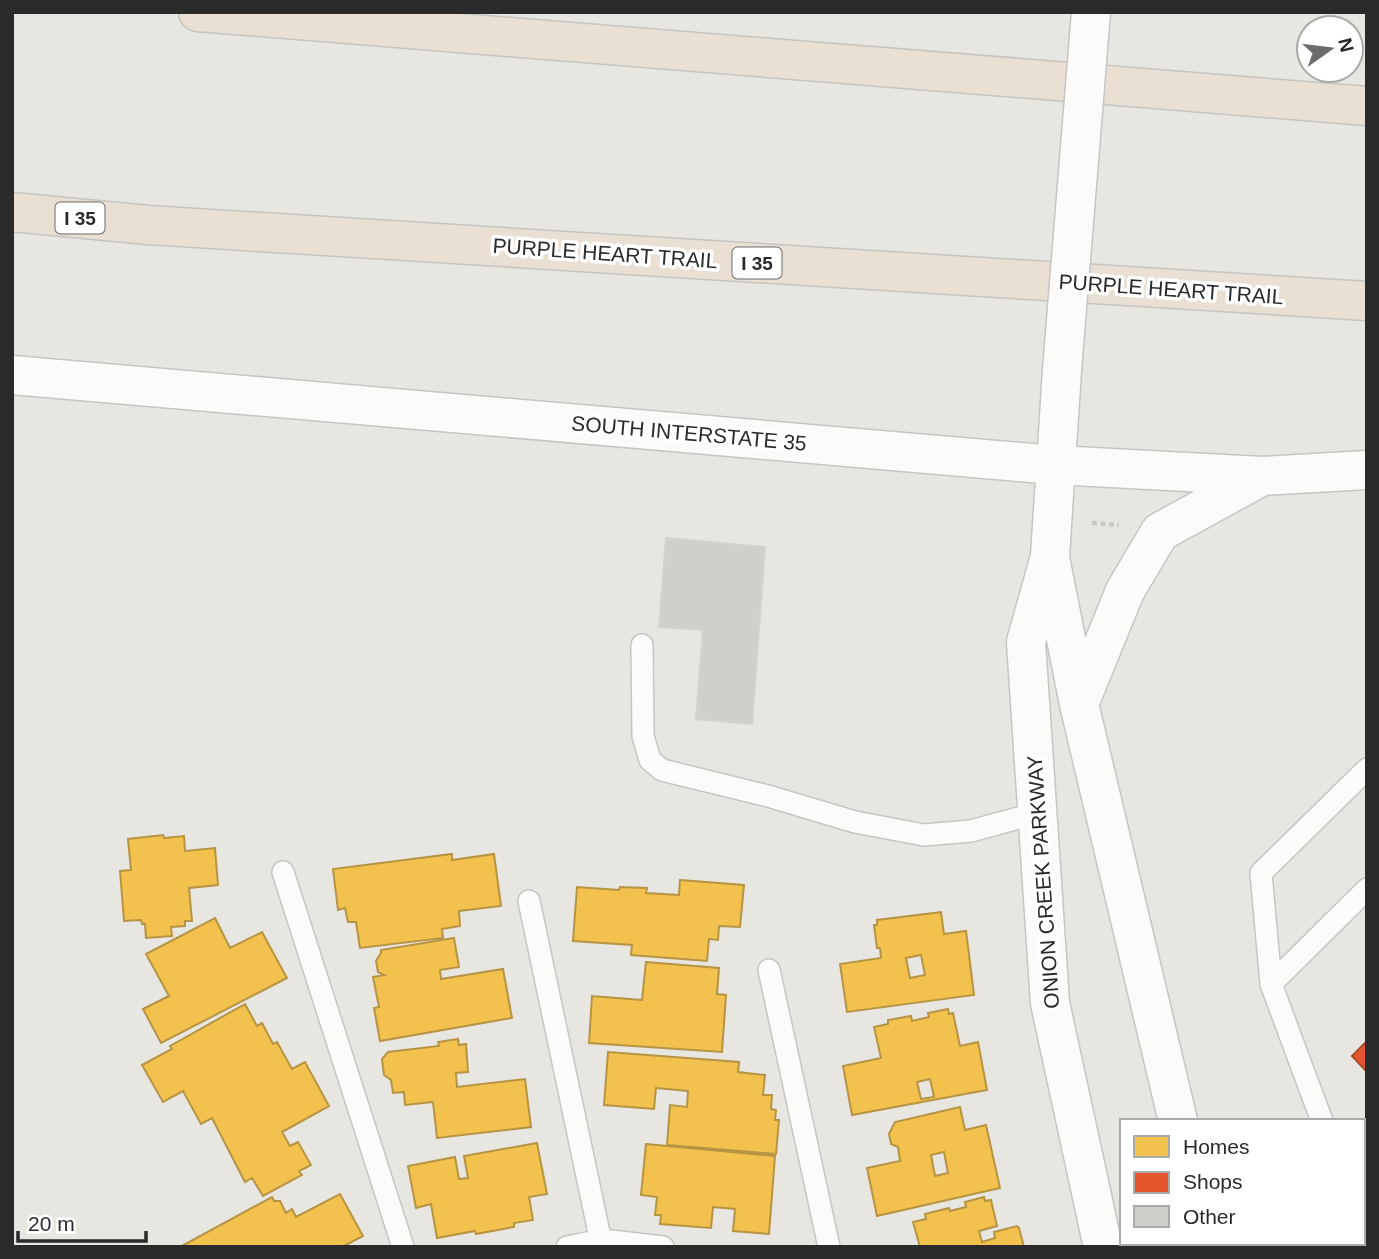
<svg xmlns="http://www.w3.org/2000/svg" width="1379" height="1259" viewBox="0 0 1379 1259" font-family="Helvetica,sans-serif">
<style>
.homes{fill:#f2c14e;stroke:#b69443;stroke-width:2;fill-rule:evenodd}
.shops{fill:#e4572e;stroke:#ac4a2d;stroke-width:2}
.building{fill:#d1cfcb;stroke:#d3d2cc;stroke-width:2}
.lines{fill:none;stroke-linecap:round;stroke-linejoin:round}
.lane-casing{stroke:#c6c5c5;stroke-width:24}
.street-casing{stroke:#c6c5c5;stroke-width:41}
.secondary-casing{stroke:#c6c5c5;stroke-width:41}
.highway-casing{stroke:#c4c4c1;stroke-width:41}
.path{stroke:#c8c8c7;stroke-width:4.5;stroke-dasharray:5 3.5;stroke-linecap:butt}
.lane{stroke:#fcfbfa;stroke-width:21}
.street{stroke:#fcfbfa;stroke-width:38}
.secondary{stroke:#fcfbfa;stroke-width:38}
.highway{stroke:#e9dfd3;stroke-width:38}
.secondary-bridge-casing{stroke:#c6c5c5;stroke-width:41;stroke-linecap:butt}
.secondary-bridge{stroke:#fcfbfa;stroke-width:38}
.labels{text-anchor:middle;dominant-baseline:central;stroke-width:7;stroke-linejoin:round;paint-order:stroke}
.shield{fill:#fff;stroke:#6a6a6a;stroke-width:2}
.shield-label{font-size:19px;font-weight:bold;fill:#2a2a2a}
.street-label{font-size:21px;fill:#2a2a2a;stroke:#fff}
</style>
<rect width="100%" height="100%" fill="#e8e6e0"/>
<path class="homes" d="M 163,835 L 164,838 L 184,836 L 185,851 L 215,848 L 218,885 L 189,888 L 192,921 L 185,921 L 185,926 L 171,927 L 172,936 L 146,938 L 145,924 L 142,924 L 141,920 L 124,921 L 120,871 L 131,870 L 128,839 Z
M 452,854 L 452,860 L 494,854 L 501,906 L 459,911 L 460,926 L 442,929 L 443,938 L 360,948 L 356,922 L 348,922 L 345,908 L 338,910 L 333,869 Z
M 680,880 L 744,885 L 740,927 L 719,926 L 718,940 L 709,939 L 707,961 L 631,955 L 632,945 L 573,941 L 577,887 L 619,890 L 620,887 L 647,888 L 646,893 L 679,895 Z
M 941,912 L 944,934 L 966,931 L 974,995 L 847,1012 L 840,964 L 881,958 L 880,948 L 877,948 L 874,925 L 877,925 L 877,920 ZM 921,955 L 925,975 L 910,978 L 906,958 Z
M 215,918 L 230,948 L 262,932 L 287,978 L 161,1043 L 143,1009 L 169,996 L 146,954 Z
M 454,938 L 459,967 L 440,970 L 441,979 L 503,969 L 512,1018 L 380,1041 L 374,1008 L 379,1007 L 373,977 L 384,975 L 378,972 L 376,961 L 381,953 L 381,950 Z
M 646,962 L 719,968 L 717,994 L 726,995 L 722,1052 L 589,1043 L 592,996 L 642,1000 Z
M 245,1004 L 257,1026 L 262,1023 L 273,1044 L 277,1042 L 292,1069 L 305,1062 L 329,1106 L 282,1132 L 290,1146 L 298,1142 L 311,1165 L 299,1171 L 302,1175 L 263,1196 L 252,1178 L 245,1182 L 212,1118 L 201,1124 L 183,1091 L 163,1102 L 142,1065 L 172,1049 L 170,1046 Z
M 948,1009 L 949,1014 L 953,1013 L 960,1046 L 978,1042 L 987,1090 L 852,1115 L 843,1066 L 881,1058 L 874,1027 L 888,1024 L 888,1020 L 911,1016 L 912,1021 L 929,1017 L 928,1013 ZM 930,1079 L 934,1097 L 921,1099 L 917,1082 Z
M 458,1039 L 459,1045 L 466,1044 L 468,1072 L 456,1073 L 457,1087 L 525,1079 L 531,1127 L 437,1138 L 433,1102 L 405,1105 L 404,1092 L 393,1093 L 391,1080 L 384,1075 L 382,1059 L 388,1052 L 439,1046 L 438,1042 Z
M 608,1052 L 739,1062 L 738,1072 L 765,1075 L 763,1095 L 772,1095 L 771,1109 L 776,1110 L 775,1120 L 779,1120 L 776,1154 L 667,1145 L 670,1105 L 687,1107 L 688,1091 L 656,1088 L 654,1109 L 604,1105 Z
M 960,1107 L 965,1130 L 986,1125 L 1000,1188 L 877,1216 L 867,1168 L 900,1161 L 898,1147 L 891,1144 L 889,1134 L 895,1122 ZM 944,1152 L 948,1173 L 935,1176 L 931,1155 Z
M 537,1143 L 547,1194 L 529,1197 L 533,1220 L 514,1223 L 514,1227 L 476,1234 L 475,1231 L 437,1238 L 431,1204 L 416,1208 L 408,1166 L 455,1157 L 459,1179 L 468,1178 L 464,1156 Z
M 646,1144 L 775,1156 L 769,1234 L 733,1231 L 735,1209 L 713,1207 L 711,1228 L 660,1224 L 661,1215 L 655,1215 L 657,1197 L 641,1195 Z
M 340,1194 L 363,1236 L 342,1247 L 180,1247 L 272,1197 L 274,1201 L 280,1201 L 286,1213 L 292,1209 L 296,1217 Z
M 984,1197 L 985,1201 L 991,1200 L 997,1226 L 979,1231 L 982,1242 L 995,1238 L 994,1232 L 1017,1226 L 1019,1228 L 1024,1247 L 920,1247 L 913,1222 L 926,1219 L 925,1214 L 949,1208 L 950,1211 L 966,1207 L 965,1202 Z"/>
<path class="shops" d="M 1367,1041 L 1367,1072 L 1352,1056 Z"/>
<path class="building" d="M 666,538 L 765,547 L 752,724 L 696,719 L 703,630 L 659,627 Z"/>
<g class="lines">
<defs>
<path id="lane" d="M 642,645 L 643,736 L 650,760 L 662,770 L 768,796 L 855,822 L 924,835 L 971,831 L 1037,813
M 283,872 L 403,1247
M 529,901 L 602,1247
M 769,970 L 829,1247
M 1271,984 L 1261,873 L 1367,769
M 1322,1121 L 1271,984 L 1367,889
M 567,1247 L 602,1240 L 663,1247
M 1258,1247 L 1266,1243"/>
<path id="street" d="M 1365,1236 L 1367,1238"/>
<path id="secondary" d="M 1062,370 L 1050,557 L 1026,642 L 1050,1003 L 1103,1247
M 12,375 L 1055,465 L 1262,476 L 1367,470
M 1051,563 L 1079,704 L 1178,1121
M 1079,704 L 1125,591 L 1160,532 L 1262,476
M 1208,1243 L 1209,1247"/>
<path id="highway" d="M 198,12 L 1367,106
M 12,212 L 148,225 L 1367,301"/>
</defs>
<use href="#lane" class="lane-casing"/>
<use href="#street" class="street-casing"/>
<use href="#secondary" class="secondary-casing"/>
<use href="#highway" class="highway-casing"/>
<path class="path" d="M 1092,523 L 1119,525"/>
<use href="#lane" class="lane"/>
<use href="#street" class="street"/>
<use href="#secondary" class="secondary"/>
<use href="#highway" class="highway"/>
<defs>
<path id="secondary-bridge" d="M 1062,370 L 1091,12"/>
</defs>
<use href="#secondary-bridge" class="secondary-bridge-casing"/>
<use href="#secondary-bridge" class="secondary-bridge"/>
</g>
<g class="labels">
<g class="shield">
<rect x="55.5" y="202.5" width="49" height="31" rx="5"/>
<rect x="732.5" y="247.5" width="49" height="31" rx="5"/>
</g>
<g class="shield-label">
<text x="80" y="218">I 35</text>
<text x="757" y="263">I 35</text>
</g>
<g class="street-label">
<text transform="translate(605 253) rotate(4)">PURPLE HEART TRAIL</text>
<text transform="translate(1171 289) rotate(4)">PURPLE HEART TRAIL</text>
<text transform="translate(689 433) rotate(5)">SOUTH INTERSTATE 35</text>
<text transform="translate(1043 882) rotate(-94)">ONION CREEK PARKWAY</text>
</g>
</g>
<rect width="1379" height="1259" fill="none" stroke="#2a2a2a" stroke-width="28"/>
<rect x="1120" y="1119" width="245" height="126" fill="#ffffff" stroke="#aaaaaa" stroke-width="2"/>
<rect x="1134" y="1136" width="35" height="21" fill="#f2c14e" stroke="#aaaaaa" stroke-width="2"/>
<text x="1183" y="1154" font-size="21" fill="#2a2a2a">Homes</text>
<rect x="1134" y="1172" width="35" height="21" fill="#e4572e" stroke="#aaaaaa" stroke-width="2"/>
<text x="1183" y="1189" font-size="21" fill="#2a2a2a">Shops</text>
<rect x="1134" y="1206" width="35" height="21" fill="#d1cfcb" stroke="#aaaaaa" stroke-width="2"/>
<text x="1183" y="1224" font-size="21" fill="#2a2a2a">Other</text>
<g transform="translate(1330 49) rotate(76)"><circle r="33" fill="#ffffff" stroke="#aaaaaa" stroke-width="2"/>
<path d="M0-5L12 26L0 18L-12 26Z" fill="#6c6c6a"/>
<text y="-10" font-size="19" font-weight="bold" text-anchor="middle" fill="#2a2a2a">N</text>
</g>
<path d="M18 1231v10h128v-10" fill="none" stroke="#2a2a2a" stroke-width="3.5"/>
<text x="28" y="1231" font-size="21" fill="#2a2a2a" stroke="#ffffff" stroke-width="5" paint-order="stroke">20 m</text>
</svg>
